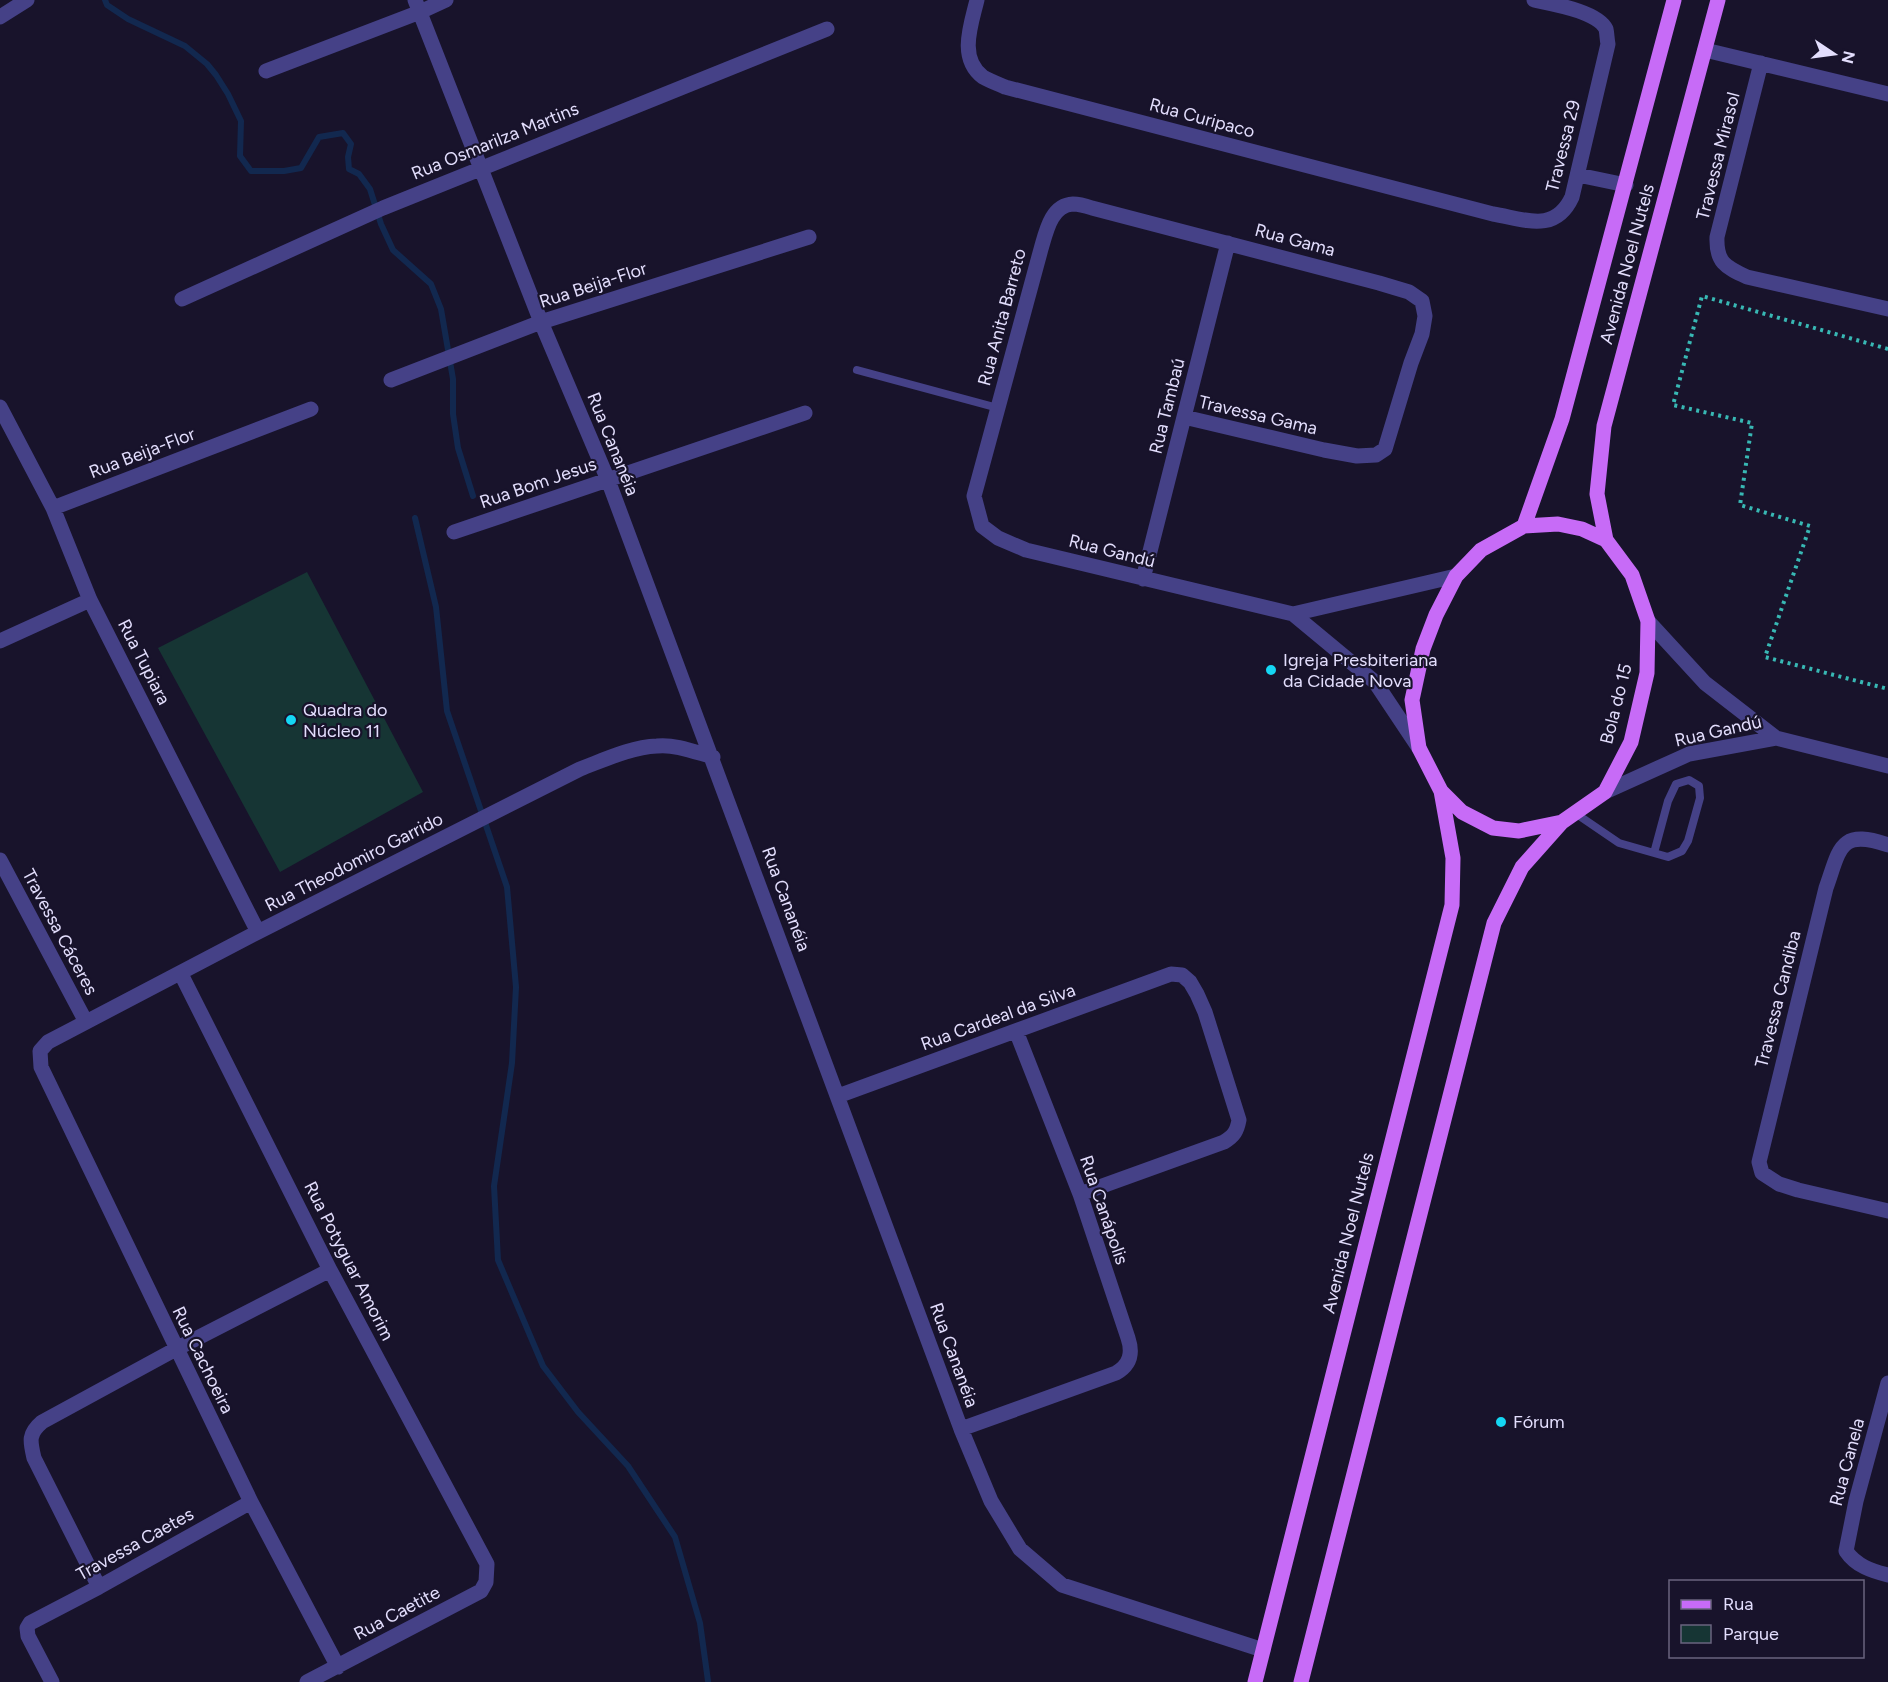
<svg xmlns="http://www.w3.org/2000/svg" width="1888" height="1682" viewBox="0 0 1888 1682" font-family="Figtree,sans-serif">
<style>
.green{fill:#163534}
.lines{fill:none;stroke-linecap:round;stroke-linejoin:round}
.stream{stroke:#12284f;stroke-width:6}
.path{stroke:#38b8b4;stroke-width:4;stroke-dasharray:3 4.5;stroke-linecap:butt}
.service{stroke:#454187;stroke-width:8}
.minor{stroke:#454187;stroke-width:15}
.primary{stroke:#c76bf7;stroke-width:15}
.poi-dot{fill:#15d6f3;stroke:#18132b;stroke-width:2}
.labels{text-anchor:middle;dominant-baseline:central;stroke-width:4.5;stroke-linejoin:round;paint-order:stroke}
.street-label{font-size:18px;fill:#e3defd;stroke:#18132b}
.poi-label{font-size:18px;fill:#e3defd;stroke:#18132b;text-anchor:start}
</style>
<rect width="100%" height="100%" fill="#18132b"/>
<path class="green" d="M 307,572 L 423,792 L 280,872 L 158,648 Z"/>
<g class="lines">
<path class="stream" d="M 105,0 L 107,5 L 128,19 L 185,46 L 207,64 L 216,75 L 228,94 L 241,121 L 240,156 L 251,171 L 284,171 L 301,168 L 319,137 L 343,133 L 351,144 L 348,157 L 349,169 L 359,174 L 370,189 L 381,224 L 393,250 L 431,284 L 441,309 L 453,379 L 453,414 L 458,448 L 473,496
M 415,518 L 436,607 L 447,711 L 507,887 L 516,987 L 512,1063 L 494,1186 L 498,1260 L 543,1366 L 578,1412 L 628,1466 L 675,1537 L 700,1623 L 708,1681"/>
<path class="path" d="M 1888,349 L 1702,296 L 1673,405 L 1752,423 L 1740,505 L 1810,526 L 1765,657 L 1888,689"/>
<path class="service" d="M 857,370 L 998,408
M 1575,813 L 1619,843 L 1668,857 L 1682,851 L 1688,841 L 1700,798 L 1699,786 L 1689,780 L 1676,784 L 1668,801 L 1654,853"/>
<path class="minor" d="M 415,0 L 541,322 L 608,480 L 961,1429 L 991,1501 L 1020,1549 L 1062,1585 L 1263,1650
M 977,0 C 971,25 958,58 983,77 C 990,81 998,84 1005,87 L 1493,214 C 1524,219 1555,234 1572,197 L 1608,44 C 1607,40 1607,33 1606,29 C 1597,11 1552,4 1534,0
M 0,17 L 27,0
M 1705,50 L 1888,94
M 1761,63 L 1717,237 C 1716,262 1725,267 1747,277 L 1888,309
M 266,71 L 420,12 L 446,0
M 1578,175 L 1626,185
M 182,299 L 383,208 L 827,29
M 391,380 L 541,322 L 809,237
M 0,407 L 53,508 L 90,600 L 258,932
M 1184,417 L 1324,450 L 1357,456 L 1376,455 L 1385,449 L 1411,363 L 1422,334 L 1425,316 L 1422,301 L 1409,292 L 1379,283 L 1092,208 C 1086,206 1079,204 1073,204 C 1051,205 1046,232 1041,249 L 974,496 L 982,526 L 998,538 L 1026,550 L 1293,614 L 1456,576
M 53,508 L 311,409
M 454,532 L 805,413
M 1143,579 L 1228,243
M 1293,614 L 1375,682 L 1419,748
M 1648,621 L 1705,683 L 1776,738 L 1888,766
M 0,641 L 90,600
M 1605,792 L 1689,754 L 1776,738
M 1888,845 C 1839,828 1840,849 1826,888 L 1759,1162 L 1762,1173 L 1779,1184 L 1798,1190 L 1888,1211
M 0,860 L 86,1022
M 181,974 L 330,1270 L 487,1564 L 486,1582 L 481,1591 L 307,1682
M 838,1096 L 1171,974 L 1182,975 L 1190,982 L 1197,994 L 1205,1012 L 1239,1120 C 1237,1131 1234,1136 1224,1142 L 1080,1194
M 1888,1383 L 1856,1501 L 1846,1551 C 1856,1566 1872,1571 1888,1575
M 961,1429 L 1116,1373 C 1130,1365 1133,1353 1128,1338 L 1080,1194 L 1016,1031
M 99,1587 L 34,1458 C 30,1441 28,1434 42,1422 L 176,1349 L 330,1270
M 338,1667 L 251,1502 L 41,1067 L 40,1051 L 48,1042 L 258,932 L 580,769 C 604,760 631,747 657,746 C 675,744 695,752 713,757
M 52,1682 L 28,1636 L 27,1628 L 30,1623 L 99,1587 L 251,1502"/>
<path class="primary" d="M 1558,524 L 1582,529 L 1606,540 L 1632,575 L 1648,621 L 1647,673 L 1631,742 L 1605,792 L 1562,822 L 1519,831 L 1493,828 L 1462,812 L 1441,791 L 1419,748 L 1412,700 L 1423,649 L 1436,615 L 1456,576 L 1481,550 L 1524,526 Z
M 1524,526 L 1562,419 L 1674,0
M 1606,540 L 1597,494 L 1604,426 L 1718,0
M 1255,1682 L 1452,905 L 1453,858 L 1441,791
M 1301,1682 L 1494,923 L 1522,867 L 1562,822"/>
</g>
<g class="poi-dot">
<circle cx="1271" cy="670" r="6"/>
<circle cx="291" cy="720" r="6"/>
<circle cx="1501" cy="1422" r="6"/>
</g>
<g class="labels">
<g class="street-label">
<text transform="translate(1202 118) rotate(15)">Rua Curipaco</text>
<text transform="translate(495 141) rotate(-22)">Rua Osmarilza Martins</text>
<text transform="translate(1563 146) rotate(-76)">Travessa 29</text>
<text transform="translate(1718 156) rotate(-76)">Travessa Mirasol</text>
<text transform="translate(1295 240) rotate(15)">Rua Gama</text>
<text transform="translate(1627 264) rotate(-75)">Avenida Noel Nutels</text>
<text transform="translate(593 285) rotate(-18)">Rua Beija-Flor</text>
<text transform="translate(1002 317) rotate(-75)">Rua Anita Barreto</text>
<text transform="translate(1167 406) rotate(-76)">Rua Tambaú</text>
<text transform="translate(1258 415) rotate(13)">Travessa Gama</text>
<text transform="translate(613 444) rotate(68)">Rua Cananéia</text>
<text transform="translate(142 453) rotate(-21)">Rua Beija-Flor</text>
<text transform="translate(538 483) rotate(-19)">Rua Bom Jesus</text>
<text transform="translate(1112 551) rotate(14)">Rua Gandú</text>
<text transform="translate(144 662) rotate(63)">Rua Tupiara</text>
<text transform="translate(1616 704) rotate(-76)">Bola do 15</text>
<text transform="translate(1718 731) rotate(-13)">Rua Gandú</text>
<text transform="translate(354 862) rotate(-27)">Rua Theodomiro Garrido</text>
<text transform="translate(786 899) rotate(70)">Rua Cananéia</text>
<text transform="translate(60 932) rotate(62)">Travessa Cáceres</text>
<text transform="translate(1778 999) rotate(-76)">Travessa Candiba</text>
<text transform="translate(998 1017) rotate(-20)">Rua Cardeal da Silva</text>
<text transform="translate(1104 1210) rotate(71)">Rua Canápolis</text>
<text transform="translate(1348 1233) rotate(-76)">Avenida Noel Nutels</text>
<text transform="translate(349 1261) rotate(63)">Rua Potyguar Amorim</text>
<text transform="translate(954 1355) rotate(70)">Rua Cananéia</text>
<text transform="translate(203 1360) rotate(64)">Rua Cachoeira</text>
<text transform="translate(1847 1462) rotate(-75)">Rua Canela</text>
<text transform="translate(135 1544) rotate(-29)">Travessa Caetes</text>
<text transform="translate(397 1613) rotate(-28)">Rua Caetite</text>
</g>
<g class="poi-label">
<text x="1283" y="660">Igreja Presbiteriana<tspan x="1283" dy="21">da Cidade Nova</tspan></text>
<text x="303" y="710">Quadra do<tspan x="303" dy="21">Núcleo 11</tspan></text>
<text x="1513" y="1422">Fórum</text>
</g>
</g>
<rect x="1669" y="1580" width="195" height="78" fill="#18132b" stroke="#69647f" stroke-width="1.5"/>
<rect x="1681" y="1600" width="30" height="9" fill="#c76bf7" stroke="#69647f" stroke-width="1.5"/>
<text x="1723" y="1610" font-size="18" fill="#e3defd">Rua</text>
<rect x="1681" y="1625" width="30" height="18" fill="#163534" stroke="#69647f" stroke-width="1.5"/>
<text x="1723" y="1640" font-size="18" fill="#e3defd">Parque</text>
<g transform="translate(1834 54) rotate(103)" stroke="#18132b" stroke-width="4.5" paint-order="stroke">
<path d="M0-4.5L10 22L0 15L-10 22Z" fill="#e3defd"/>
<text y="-9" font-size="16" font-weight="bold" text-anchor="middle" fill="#e3defd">N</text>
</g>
</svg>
